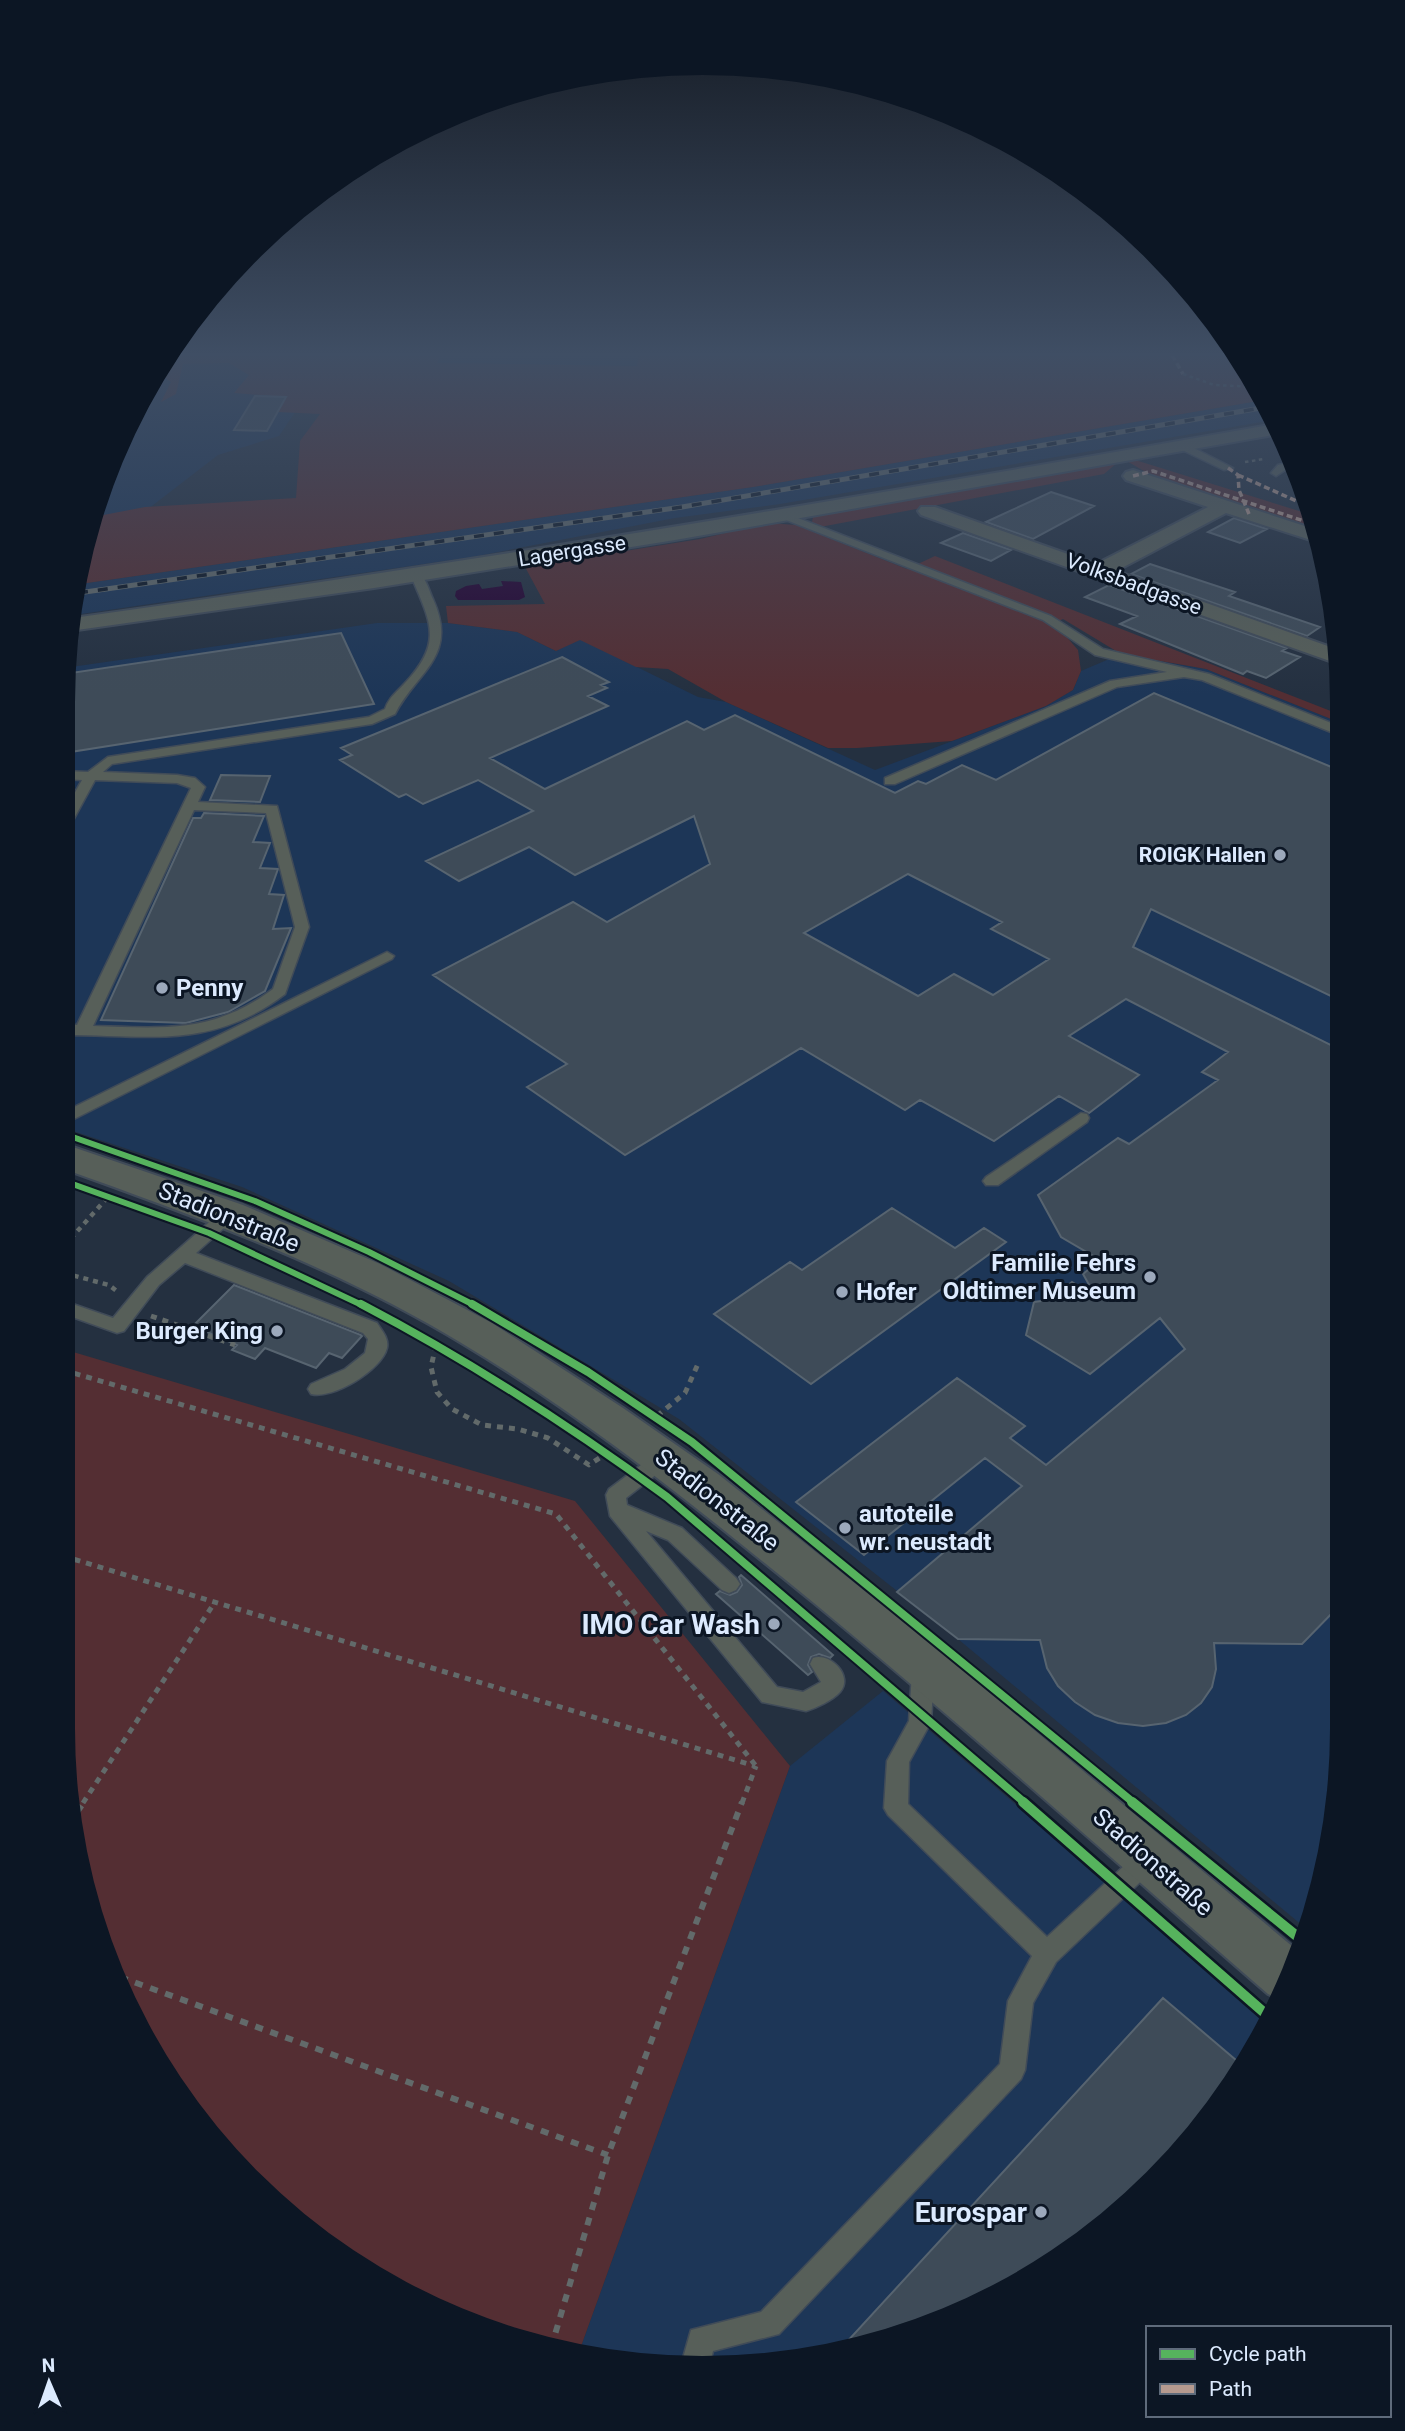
<svg xmlns="http://www.w3.org/2000/svg" width="1405" height="2431" viewBox="0 0 1405 2431" font-family="Roboto,sans-serif">
<style>
.built{fill:#1d3657}
.green{fill:#542e33}
.water{fill:#250432}
.building{fill:#3e4b58;stroke:#576470;stroke-width:2;fill-rule:evenodd}
.lines{fill:none;stroke-linecap:round;stroke-linejoin:round}
.service-casing{stroke:#404b58;stroke-width:3}
.minor-casing{stroke:#404b58;stroke-width:4}
.tertiary-casing{stroke:#404b58;stroke-width:4}
.path-far3{stroke:#626a6a;stroke-width:2.5;stroke-dasharray:3.5 3.5;stroke-linecap:butt}
.path-far2{stroke:#626a6a;stroke-width:4.5;stroke-dasharray:5 5;stroke-linecap:butt}
.path-far1{stroke:#626a6a;stroke-width:5;stroke-dasharray:6 6;stroke-linecap:butt}
.path{stroke:#626a6a;stroke-width:6;stroke-dasharray:8 8;stroke-linecap:butt}
.service{fill:#575f59;fill-rule:evenodd}
.minor{fill:#575f59;fill-rule:evenodd}
.tertiary{fill:#575f59;fill-rule:evenodd}
.rail-casing{stroke:#606869;stroke-width:5}
.rail{stroke:#0c1624;stroke-width:3.5;stroke-dasharray:10;stroke-linecap:butt}
.quiet{stroke:#b69a8f;stroke-width:3.5;stroke-dasharray:6 3.5;stroke-linecap:butt}
.cycleway-far2-casing{stroke:#0c1624;stroke-width:10}
.cycleway-far1-casing{stroke:#0c1624;stroke-width:12}
.cycleway-casing{stroke:#0c1624;stroke-width:15}
.cycleway-far2{stroke:#56b35d;stroke-width:6}
.cycleway-far1{stroke:#56b35d;stroke-width:8}
.cycleway{stroke:#56b35d;stroke-width:10}
.poi-dot{fill:#9ca9bc;stroke:#0c1624;stroke-width:2.5}
.labels{text-anchor:middle;dominant-baseline:central;stroke-width:6;stroke-linejoin:round;paint-order:stroke}
.far-street-label{font-size:21px;fill:#dceafe;stroke:#0c1624}
.far-poi-label{font-size:21px;font-weight:bold;fill:#dceafe;stroke:#0c1624;text-anchor:end}
.poi-label{font-size:24px;font-weight:bold;fill:#dceafe;stroke:#0c1624;text-anchor:start}
.street-label{font-size:24px;fill:#dceafe;stroke:#0c1624}
.near-poi-label{font-size:28px;font-weight:bold;fill:#dceafe;stroke:#0c1624;text-anchor:end}
</style>
<rect width="100%" height="100%" fill="#243040"/>
<path class="built" d="M 167,355 L 241,357 L 306,396 L 279,436 L 218,455 L 135,519 L 91,526 L 97,497 Z
M 440,355 L 639,355 L 637,366 L 436,363 Z
M 1264,400 L 1273,420 L 780,504 L 675,518 L 472,557 L 74,615 L 80,584 L 753,487 Z
M 377,623 L 448,623 L 517,632 L 556,651 L 580,639 L 698,697 L 726,702 L 875,770 L 1046,706 L 1073,690 L 1081,671 L 1121,654 L 1206,669 L 1341,723 L 1341,1771 L 1309,1931 L 958,1639 L 679,1419 L 449,1281 L 242,1187 L 64,1128 L 64,668 Z
M 883,1691 L 1266,2019 L 1234,2083 L 1092,2236 L 908,2334 L 703,2368 L 579,2352 L 790,1766 Z"/>
<path class="green" d="M 167,355 L 440,355 L 437,363 L 637,366 L 639,355 L 1235,355 L 1256,382 L 1264,400 L 753,487 L 80,584 L 93,517 L 145,507 L 296,498 L 300,441 L 320,414 L 278,412 L 286,397 L 234,393 L 249,375 L 229,363 L 183,364 L 176,394 L 161,402 L 171,382 L 158,373 Z
M 1132,459 L 1312,515 L 1315,532 L 1161,481 L 1125,460 Z
M 1117,463 L 1104,474 L 852,521 L 820,527 L 812,522 L 813,517 Z
M 768,523 L 796,525 L 907,569 L 935,556 L 1341,715 L 1341,723 L 1206,669 L 1121,654 L 1063,619 L 1050,625 L 1065,635 L 1078,650 L 1081,671 L 1073,690 L 1046,706 L 952,741 L 857,748 L 828,748 L 726,702 L 668,669 L 636,667 L 580,640 L 556,651 L 517,632 L 448,623 L 446,606 L 545,604 L 525,567 L 700,539 Z
M 63,1349 L 575,1501 L 790,1766 L 579,2352 L 537,2346 L 347,2260 L 195,2117 L 97,1934 L 63,1728 Z"/>
<path class="water" d="M 501,581 L 521,582 L 525,597 L 519,600 L 458,600 L 455,596 L 456,591 L 466,586 L 479,584 L 482,589 L 503,586 Z"/>
<path class="building" d="M 255,396 L 286,397 L 267,431 L 234,430 Z
M 1051,492 L 1094,506 L 1033,539 L 986,522 Z
M 1234,518 L 1267,529 L 1240,543 L 1208,532 Z
M 963,533 L 1011,550 L 991,561 L 941,543 Z
M 1150,564 L 1235,592 L 1229,596 L 1320,627 L 1307,636 L 1131,574 Z
M 1109,585 L 1287,648 L 1282,651 L 1300,657 L 1266,678 L 1247,671 L 1243,674 L 1120,624 L 1137,616 L 1085,597 Z
M 341,633 L 374,704 L 64,753 L 64,674 Z
M 562,657 L 609,682 L 601,685 L 607,688 L 588,696 L 608,706 L 490,758 L 545,789 L 687,721 L 704,730 L 735,715 L 895,793 L 918,781 L 926,784 L 962,765 L 996,780 L 1154,693 L 1341,771 L 1341,1001 L 1151,909 L 1133,947 L 1341,1050 L 1341,1604 L 1302,1644 L 1214,1643 L 1216,1669 L 1212,1687 L 1201,1703 L 1186,1715 L 1166,1723 L 1143,1726 L 1118,1723 L 1095,1715 L 1075,1702 L 1058,1686 L 1047,1668 L 1040,1640 L 958,1639 L 897,1592 L 1022,1486 L 985,1458 L 864,1555 L 796,1502 L 957,1378 L 1025,1426 L 1010,1438 L 1046,1465 L 1185,1349 L 1160,1318 L 1090,1374 L 1026,1335 L 1034,1302 L 1049,1300 L 1072,1282 L 1096,1297 L 1083,1274 L 1100,1260 L 1061,1237 L 1038,1195 L 1118,1138 L 1129,1144 L 1218,1080 L 1202,1072 L 1228,1052 L 1126,999 L 1069,1036 L 1139,1075 L 1089,1113 L 1059,1096 L 994,1141 L 920,1100 L 905,1110 L 801,1048 L 625,1155 L 527,1087 L 567,1064 L 433,975 L 573,902 L 607,922 L 710,864 L 694,816 L 575,875 L 529,847 L 459,881 L 426,861 L 533,811 L 478,780 L 423,804 L 406,794 L 399,797 L 340,760 L 352,755 L 341,748 ZM 908,874 L 1002,922 L 991,929 L 1049,959 L 993,995 L 954,974 L 918,996 L 804,933 Z
M 221,775 L 270,776 L 260,802 L 210,800 Z
M 204,813 L 264,816 L 253,842 L 270,843 L 260,868 L 278,869 L 269,894 L 284,895 L 273,929 L 291,928 L 265,991 L 228,1012 L 186,1023 L 101,1020 L 193,818 L 201,818 Z
M 892,1208 L 955,1248 L 984,1228 L 1006,1242 L 811,1384 L 714,1314 L 790,1262 L 802,1270 Z
M 234,1285 L 361,1335 L 362,1336 L 342,1358 L 329,1353 L 316,1368 L 265,1348 L 255,1359 L 232,1350 L 237,1345 L 193,1326 Z
M 741,1575 L 833,1655 L 830,1658 L 819,1654 L 811,1657 L 808,1665 L 812,1672 L 808,1675 L 716,1594 L 720,1591 L 730,1595 L 737,1592 L 742,1585 L 739,1577 Z
M 1163,1998 L 1243,2066 L 1234,2083 L 1092,2236 L 908,2334 L 844,2345 Z"/>
<g class="lines">
<defs>
<path id="service" d="M 1178,444 L 1186,444 L 1233,468 L 1224,470 L 1178,448 Z
M 1292,462 L 1295,468 L 1285,470 L 1276,476 L 1271,473 L 1278,465 Z
M 785,513 L 1051,616 L 1103,649 L 1209,674 L 1341,727 L 1341,736 L 1202,680 L 1184,677 L 1117,687 L 895,784 L 885,784 L 885,778 L 1110,681 L 1167,672 L 1095,655 L 1043,620 L 781,518 L 780,516 Z
M 417,573 C 426,576 429,591 433,599 C 459,657 417,671 395,714 L 372,724 L 112,764 L 103,772 L 177,775 L 195,778 L 205,787 L 198,802 L 277,806 L 309,927 L 285,994 C 212,1050 149,1035 64,1035 L 64,1025 L 77,1025 L 191,788 L 177,783 L 95,780 L 71,824 L 64,828 L 64,812 L 82,780 L 64,779 L 64,771 L 88,772 L 108,757 L 369,717 L 385,709 C 389,697 397,692 405,683 C 444,642 430,621 411,576 ZM 194,810 L 266,813 L 295,927 L 273,989 C 213,1034 163,1028 93,1026 Z
M 387,952 L 394,956 L 392,959 L 64,1124 L 64,1112 Z
M 1081,1113 L 1087,1114 L 1089,1118 L 1087,1122 L 998,1185 L 986,1185 L 983,1181 L 986,1177 Z
M 229,1208 L 238,1214 L 235,1218 L 196,1253 L 377,1323 C 382,1331 389,1338 387,1348 C 382,1370 332,1400 311,1394 L 308,1389 L 311,1384 L 345,1369 L 365,1353 L 368,1339 L 363,1333 L 185,1263 L 159,1285 L 124,1331 L 117,1333 L 64,1314 L 64,1301 L 113,1318 L 147,1277 L 223,1210 Z
M 664,1450 L 671,1453 L 674,1458 L 671,1463 L 626,1498 L 627,1505 L 682,1528 L 736,1578 L 740,1584 L 736,1590 L 729,1593 L 722,1590 L 668,1540 L 646,1531 L 777,1687 L 803,1692 L 821,1682 L 810,1664 L 813,1658 C 830,1652 854,1676 840,1692 C 833,1700 816,1708 806,1711 L 762,1702 L 610,1516 L 606,1495 L 609,1489 L 657,1453 Z
M 923,1663 L 931,1665 L 934,1672 L 931,1722 L 909,1762 L 908,1804 L 1047,1937 L 1139,1852 L 1147,1849 L 1155,1852 L 1159,1860 L 1155,1868 L 1056,1962 L 1033,2003 L 1025,2070 L 1021,2079 L 779,2334 L 713,2351 L 709,2367 L 681,2365 L 691,2330 L 761,2312 L 1000,2064 L 1008,2001 L 1032,1956 L 888,1815 L 884,1808 L 887,1761 L 909,1721 L 912,1672 L 915,1665 Z"/>
<path id="minor" d="M 1275,424 L 1279,434 L 675,540 L 374,588 L 70,631 L 73,618 C 475,562 875,495 1275,424 Z
M 1133,470 L 1314,529 L 1317,542 L 1226,513 L 1116,571 L 1339,650 L 1341,665 L 921,515 L 918,511 L 921,507 L 935,507 L 1096,564 L 1208,507 L 1126,480 L 1123,476 L 1126,472 Z"/>
<path id="tertiary" d="M 64,1144 L 243,1205 L 380,1264 L 492,1323 L 623,1408 L 718,1474 L 940,1651 L 1299,1952 L 1277,1998 L 1268,1994 C 1117,1863 968,1730 814,1603 C 701,1511 588,1419 463,1344 C 338,1268 201,1218 64,1169 Z"/>
</defs>
<use href="#service" class="service-casing"/>
<use href="#minor" class="minor-casing"/>
<use href="#tertiary" class="tertiary-casing"/>
<path class="path-far3" d="M 1183,374 L 1214,385 L 1258,387
M 1245,462 L 1264,459"/>
<path class="path-far2" d="M 64,1246 L 108,1197
M 64,1273 L 109,1285 L 118,1292"/>
<path class="path-far1" d="M 151,1316 L 235,1345
M 436,1345 L 431,1367 L 437,1392 L 452,1409 L 482,1425 L 518,1429 L 548,1438 L 589,1465 L 604,1455
M 63,1370 L 556,1514 L 756,1766
M 657,1416 L 685,1393 L 698,1364
M 63,1556 L 755,1766
M 83,1803 L 215,1602
M 742,1803 L 756,1766"/>
<path class="path" d="M 77,1812 L 84,1802
M 120,1977 L 608,2155
M 551,2348 L 608,2155 L 742,1802"/>
<use href="#service" class="service"/>
<use href="#minor" class="minor"/>
<use href="#tertiary" class="tertiary"/>
<defs>
<path id="rail" d="M 78,593 L 682,507 L 1267,407"/>
</defs>
<use href="#rail" class="rail-casing"/>
<use href="#rail" class="rail"/>
<path class="quiet" d="M 1172,355 L 1183,374
M 1228,468 L 1238,475 L 1239,490 L 1249,514
M 1238,475 L 1310,507
M 1133,476 L 1153,471 L 1313,524"/>
<defs>
<path id="cycleway-far2" d="M 64,1134 L 255,1201 L 369,1252 L 476,1306
M 64,1181 L 209,1233 L 364,1306"/>
<path id="cycleway-far1" d="M 361,1304 C 468,1360 569,1425 667,1497 L 1025,1803
M 472,1304 L 588,1372 L 692,1442 L 1134,1803"/>
<path id="cycleway" d="M 1023,1802 L 1268,2016
M 1132,1802 L 1304,1942"/>
</defs>
<use href="#cycleway-far2" class="cycleway-far2-casing"/>
<use href="#cycleway-far1" class="cycleway-far1-casing"/>
<use href="#cycleway" class="cycleway-casing"/>
<use href="#cycleway-far2" class="cycleway-far2"/>
<use href="#cycleway-far1" class="cycleway-far1"/>
<use href="#cycleway" class="cycleway"/>
</g>
<linearGradient id="sky" x2="0" y2="1"><stop stop-color="#141a23"/><stop offset="0.51" stop-color="#3f4e64"/><stop offset="1" stop-color="#3f4e64" stop-opacity="0"/></linearGradient>
<rect width="1405" height="695" fill="url(#sky)"/>
<g class="poi-dot">
<circle cx="1280" cy="855" r="7"/>
<circle cx="162" cy="988" r="7"/>
<circle cx="1150" cy="1277" r="7"/>
<circle cx="842" cy="1292" r="7"/>
<circle cx="277" cy="1331" r="7"/>
<circle cx="845" cy="1528" r="7"/>
<circle cx="774" cy="1624" r="7"/>
<circle cx="1041" cy="2212" r="7"/>
</g>
<g class="labels">
<g class="far-street-label">
<text transform="translate(572 551) rotate(-9)">Lagergasse</text>
<text transform="translate(1134 584) rotate(20)">Volksbadgasse</text>
</g>
<g class="far-poi-label">
<text x="1266" y="855">ROIGK Hallen</text>
</g>
<g class="poi-label">
<text x="176" y="988">Penny</text>
<text x="1136" y="1263" text-anchor="end">Familie Fehrs<tspan x="1136" dy="28">Oldtimer Museum</tspan></text>
<text x="856" y="1292">Hofer</text>
<text x="263" y="1331" text-anchor="end">Burger King</text>
<text x="859" y="1514">autoteile<tspan x="859" dy="28">wr. neustadt</tspan></text>
</g>
<g class="street-label">
<text transform="translate(229 1217) rotate(22)">Stadionstraße</text>
<text transform="translate(717 1500) rotate(38)">Stadionstraße</text>
<text transform="translate(1153 1862) rotate(41)">Stadionstraße</text>
</g>
<g class="near-poi-label">
<text x="760" y="1624">IMO Car Wash</text>
<text x="1027" y="2212">Eurospar</text>
</g>
</g>
<path d="M0 0H1405V2431H0ZM702 75H703A627 627 0 0 1 1330 702V1729A627 627 0 0 1 703 2356H702A627 627 0 0 1 75 1729V702A627 627 0 0 1 702 75Z" fill="#0c1624" fill-rule="evenodd"/>
<rect x="1146" y="2326" width="245" height="91" fill="#0c1624" stroke="#5f6b7b" stroke-width="2"/>
<rect x="1160" y="2349" width="35" height="10" fill="#56b35d" stroke="#5f6b7b" stroke-width="2"/>
<text x="1209" y="2361" font-size="21" fill="#dceafe">Cycle path</text>
<rect x="1160" y="2384" width="35" height="10" fill="#b69a8f" stroke="#5f6b7b" stroke-width="2"/>
<text x="1209" y="2396" font-size="21" fill="#dceafe">Path</text>
<g transform="translate(49 2382) rotate(358)" stroke="#0c1624" stroke-width="5" paint-order="stroke">
<path d="M0-5L12 26L0 18L-12 26Z" fill="#dceafe"/>
<text y="-10" font-size="19" font-weight="bold" text-anchor="middle" fill="#dceafe">N</text>
</g>
</svg>
